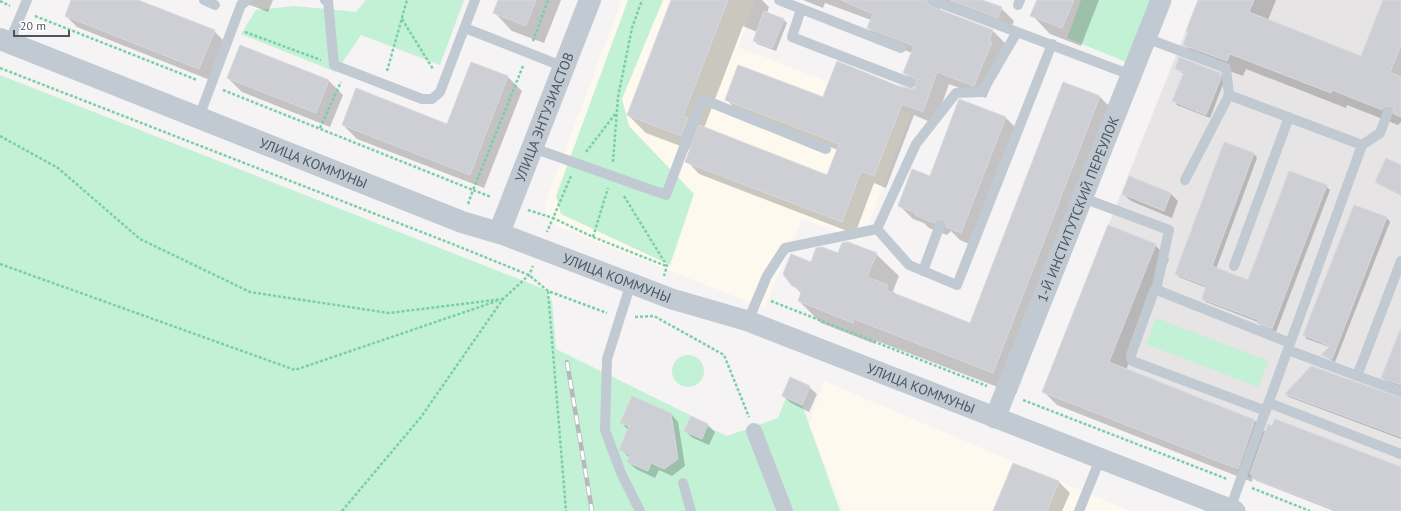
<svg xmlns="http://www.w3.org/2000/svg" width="1401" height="511" viewBox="0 0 1401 511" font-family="'PT Sans',sans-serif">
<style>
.commercial{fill:#fdf9ef}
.education{fill:#e6e4e5}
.green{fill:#c3f1d5}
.shadow{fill:#0003}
.building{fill:#cdcfd5;stroke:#d7d9de}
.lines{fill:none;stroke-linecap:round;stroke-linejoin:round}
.path{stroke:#7ad0a6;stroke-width:2.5;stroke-dasharray:3 2;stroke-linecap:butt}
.service{stroke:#c1cad2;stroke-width:10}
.pedestrian{stroke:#c1cad2;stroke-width:16}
.minor{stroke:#c1cad2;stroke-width:21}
.tertiary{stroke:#c1cad2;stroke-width:22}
.rail-casing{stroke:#b5b8bd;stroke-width:4.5}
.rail{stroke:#fff;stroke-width:3;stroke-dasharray:9;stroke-linecap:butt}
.labels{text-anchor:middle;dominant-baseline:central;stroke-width:3.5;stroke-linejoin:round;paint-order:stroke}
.street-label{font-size:14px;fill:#4a5661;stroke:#fff}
</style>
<rect width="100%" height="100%" fill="#f5f3f3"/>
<path class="commercial" d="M 622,0 L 755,0 L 738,47 L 911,114 L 862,241 L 802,219 L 764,308 L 557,226 L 548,219 L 545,203 Z
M 824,381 L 1130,511 L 843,511 L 809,424 Z"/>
<path class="education" d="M 1198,0 L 1401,0 L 1401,45 L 1390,72 L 1401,77 L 1401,511 L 1338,511 L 1243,475 L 1229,465 L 1042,392 Z"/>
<path class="green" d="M 366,0 L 464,0 L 440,65 L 361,35 L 336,72 L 241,34 L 256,10 L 295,6 L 356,12 Z
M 628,0 L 663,0 L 622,99 L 629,126 L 694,194 L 670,265 L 561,214 L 556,196 Z
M 1081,0 L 1150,0 L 1126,62 L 1067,38 Z
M 0,75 L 544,289 L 552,301 L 556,349 L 708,424 L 707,427 L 727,436 L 778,418 L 786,398 L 782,396 L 790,377 L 810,386 L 802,405 L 840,511 L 0,511 Z
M 1156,318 L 1269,361 L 1258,387 L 1146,344 Z
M672 371a16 16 0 1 1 32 0a16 16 0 1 1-32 0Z"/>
<path class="shadow" d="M 72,0 L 135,0 L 214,31 L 225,42 L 210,80 L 77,27 L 66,16 Z
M 237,0 L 273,0 L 268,12 Z
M 499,0 L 561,0 L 544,43 L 512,31 L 494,12 Z
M 672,0 L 762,0 L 769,7 L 767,13 L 784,20 L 787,23 L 776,51 L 757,44 L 754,40 L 757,32 L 743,26 L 704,128 L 828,176 L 838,150 L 738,112 L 726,99 L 823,99 L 898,87 L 912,91 L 918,86 L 905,73 L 912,53 L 881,40 L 868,28 L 871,20 L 825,3 L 823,8 L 803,0 L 979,0 L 1001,8 L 1014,21 L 1010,30 L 940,8 L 939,11 L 993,31 L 1005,43 L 1004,55 L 986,98 L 949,84 L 935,124 L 914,115 L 886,188 L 874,183 L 855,234 L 699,174 L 687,161 L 691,150 L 646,133 L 628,115 Z
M 1038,0 L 1099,0 L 1081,46 L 1050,34 L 1032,15 Z
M 1199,0 L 1276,0 L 1268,20 L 1362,57 L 1384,0 L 1401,0 L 1401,122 L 1398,125 L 1347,105 L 1346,108 L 1246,69 L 1243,76 L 1200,60 L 1185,45 Z
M 240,46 L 329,81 L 343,95 L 330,127 L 242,92 L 228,78 Z
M 472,63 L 508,77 L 522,91 L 484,188 L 357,139 L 343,125 L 448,125 Z
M 1176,68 L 1219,74 L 1223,77 L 1224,82 L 1210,118 L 1177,105 L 1174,101 L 1184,74 Z
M 1100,97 L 1122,119 L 1016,394 L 877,341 L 875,344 L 821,323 L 799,301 L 802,294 L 793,285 L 812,263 L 839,254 L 876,254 L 899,276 L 893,291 L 898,296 L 971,324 Z
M 1006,118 L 1019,131 L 974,246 L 960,240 L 951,231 L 947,235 L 929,228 L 924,223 L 913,219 L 900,206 L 931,177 Z
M 1225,143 L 1254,154 L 1257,158 L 1216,269 L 1248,281 L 1326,186 L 1330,190 L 1276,332 L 1261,326 L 1258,322 L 1206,302 L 1203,299 L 1207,288 L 1179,277 L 1176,273 Z
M 1401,166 L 1401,195 L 1380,185 L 1376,182 Z
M 1130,178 L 1171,194 L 1178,201 L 1172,218 L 1131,201 L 1123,194 Z
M 1354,206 L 1387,218 L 1390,222 L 1335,362 L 1322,355 L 1330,347 L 1307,339 L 1304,335 Z
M 1155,245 L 1169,259 L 1126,370 L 1255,421 L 1266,432 L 1401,468 L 1401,511 L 1334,511 L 1257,481 L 1253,478 L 1252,482 L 1057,405 L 1043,391 Z
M 1401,330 L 1401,387 L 1386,381 L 1383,378 Z
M 809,387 L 817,394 L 809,412 L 791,403 L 783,396 Z
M 1286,394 L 1401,399 L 1401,439 L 1289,397 Z
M 671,414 L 678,422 L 685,466 L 672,476 L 659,470 L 655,478 L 636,469 L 628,462 L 630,458 L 620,449 L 628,430 L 621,422 Z
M 691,418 L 708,425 L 715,432 L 709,445 L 693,438 L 685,431 Z
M 1013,464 L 1059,482 L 1070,493 L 1062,511 L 994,511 Z"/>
<path class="building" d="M 71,0 L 138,0 L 215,30 L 199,69 L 65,16 Z
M 498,0 L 536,0 L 526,26 L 493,13 Z
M 671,0 L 728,0 L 683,116 L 688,118 L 681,136 L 627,115 Z
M 841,0 L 926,0 L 930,6 L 993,30 L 989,41 L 992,42 L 974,86 L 937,72 L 923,112 L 902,104 L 874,176 L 861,171 L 842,222 L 685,162 L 699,125 L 827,175 L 839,144 L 725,100 L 738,65 L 823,97 L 837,61 L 898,86 L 912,89 L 915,88 L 917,82 L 916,79 L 903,73 L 914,46 L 867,28 L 873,14 Z
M 950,0 L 982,0 L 1002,7 L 998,18 Z
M 1037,0 L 1074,0 L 1062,28 L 1030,16 Z
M 1198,0 L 1254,0 L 1249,12 L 1361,56 L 1383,0 L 1401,0 L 1401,45 L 1390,72 L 1401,77 L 1401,117 L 1394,114 L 1393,108 L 1390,106 L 1384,107 L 1382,110 L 1332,90 L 1331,93 L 1230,54 L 1227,61 L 1183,45 L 1188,32 L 1186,31 Z
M 764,11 L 784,19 L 772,48 L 753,41 Z
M 240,45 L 329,80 L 316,113 L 227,78 Z
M 1179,57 L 1220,73 L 1221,78 L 1206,115 L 1172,101 L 1184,72 L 1175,69 Z
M 471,62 L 508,76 L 470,175 L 342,125 L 356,88 L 447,124 Z
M 1063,82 L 1100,96 L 993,373 L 854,319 L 853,323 L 798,301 L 802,290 L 792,286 L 783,274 L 791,254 L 811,262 L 816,248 L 822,247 L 838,253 L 842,243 L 848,242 L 877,253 L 867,277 L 888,285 L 886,290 L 970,323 Z
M 959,99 L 1006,117 L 961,233 L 946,227 L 946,224 L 943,219 L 939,219 L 934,223 L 915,215 L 916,213 L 898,206 L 912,169 L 930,176 Z
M 1224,142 L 1254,153 L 1212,266 L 1248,280 L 1289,171 L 1327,185 L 1272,329 L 1257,323 L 1258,320 L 1202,299 L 1206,286 L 1175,274 Z
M 1386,158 L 1401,165 L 1401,194 L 1375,182 Z
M 1129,176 L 1171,193 L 1164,211 L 1122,194 Z
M 1354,205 L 1387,217 L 1332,359 L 1321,355 L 1330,346 L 1303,335 Z
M 1108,225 L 1156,244 L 1109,362 L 1255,420 L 1238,469 L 1042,392 Z
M 1400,330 L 1401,330 L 1401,385 L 1381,378 Z
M 1311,366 L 1401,398 L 1401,437 L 1285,394 Z
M 790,377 L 810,386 L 802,405 L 782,396 Z
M 632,396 L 671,413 L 678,459 L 664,469 L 651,463 L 648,471 L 627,462 L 630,455 L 619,450 L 629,426 L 620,423 Z
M 691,416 L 708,424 L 702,439 L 684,431 Z
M 1275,419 L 1401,467 L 1401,511 L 1338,511 L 1252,478 L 1253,475 L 1250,474 L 1268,424 L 1272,426 Z
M 1013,463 L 1059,481 L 1047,511 L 993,511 Z"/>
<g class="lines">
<path class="path" d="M 0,1 L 10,6
M 35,16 L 197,80
M 402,19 L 433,69
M 245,32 L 321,60
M 533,41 L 548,0
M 0,68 L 455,245 L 529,275 L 548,291 L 607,313
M 387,71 L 407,0
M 223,90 L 473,190 L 523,66
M 320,128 L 341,82
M 0,136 L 58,168 L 140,239 L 250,292 L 389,313 L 503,299
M 586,152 L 616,113
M 613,162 L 618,97 L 632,28 L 642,0
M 571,176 L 553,218 L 593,237 L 666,266
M 624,196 L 667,266 L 664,276
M 468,204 L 473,190 L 491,197
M 528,210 L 553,218 L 547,232
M 593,237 L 608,188
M 0,264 L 295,370 L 497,301
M 548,291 L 566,511
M 771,301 L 987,386
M 635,317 L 654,316 L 724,355 L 749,417
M 1023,400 L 1227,479
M 1252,488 L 1310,511
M 342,511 L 421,417 L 503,299 L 529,275 L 533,266"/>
<path class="service" d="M 204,0 L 215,5
M 325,0 L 328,1 L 334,65 L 422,99 L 432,99 L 440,92 L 475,0
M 779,0 L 901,48
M 932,0 L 1131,75
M 1018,5 L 1020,0
M 801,9 L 792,37 L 911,83
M 465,28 L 564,67
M 1146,38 L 1226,68 L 1229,95
M 9,43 L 27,0
M 199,117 L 241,5 L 248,0
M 1362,145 L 1380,133 L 1388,112
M 533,148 L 666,195 L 702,99 L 826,149
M 1185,180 L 1229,95 L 1362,145 L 1230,509
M 1083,198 L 1169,230 L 1156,290
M 877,229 L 916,144 L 956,93 L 982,92 L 1017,32
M 1234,266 L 1289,117
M 923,271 L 940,225
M 631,283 L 607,359 L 605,430 L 621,473 L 640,511
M 748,321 L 767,276 L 785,248 L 877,229 L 909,265 L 957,285 L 1052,44
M 1288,350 L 1401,392
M 1357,376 L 1401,261
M 1269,403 L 1401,454
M 1266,411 L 1132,361 L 1131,355 L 1154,291 L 1157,290 L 1290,343
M 683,483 L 691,511
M 1079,511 L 1100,459"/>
<path class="pedestrian" d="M 754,431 L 785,511"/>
<g class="minor">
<path id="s1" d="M 499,233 L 672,299 L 748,321 L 1235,511"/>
<path id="s2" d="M 995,418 L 1161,0"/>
</g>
<path class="tertiary" id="s3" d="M 0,39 L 462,222 L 499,233 L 590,0"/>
<defs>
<path id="rail" d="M 567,362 L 592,511"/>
</defs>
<use href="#rail" class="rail-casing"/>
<use href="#rail" class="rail"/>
</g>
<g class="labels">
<g class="street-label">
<text stroke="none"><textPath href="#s3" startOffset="660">УЛИЦА ЭНТУЗИАСТОВ</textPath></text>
<text stroke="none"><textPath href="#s3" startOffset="337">УЛИЦА КОММУНЫ</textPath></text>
<text stroke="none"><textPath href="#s2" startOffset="225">1-Й ИНСТИТУТСКИЙ ПЕРЕУЛОК</textPath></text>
<text stroke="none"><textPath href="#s1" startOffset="126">УЛИЦА КОММУНЫ</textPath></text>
<text stroke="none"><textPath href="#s1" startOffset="450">УЛИЦА КОММУНЫ</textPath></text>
</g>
</g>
<path d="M14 30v6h55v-6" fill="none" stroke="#4a5661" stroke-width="2"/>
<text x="20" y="30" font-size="12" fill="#4a5661" stroke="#ffffff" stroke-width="3" paint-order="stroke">20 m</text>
</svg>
